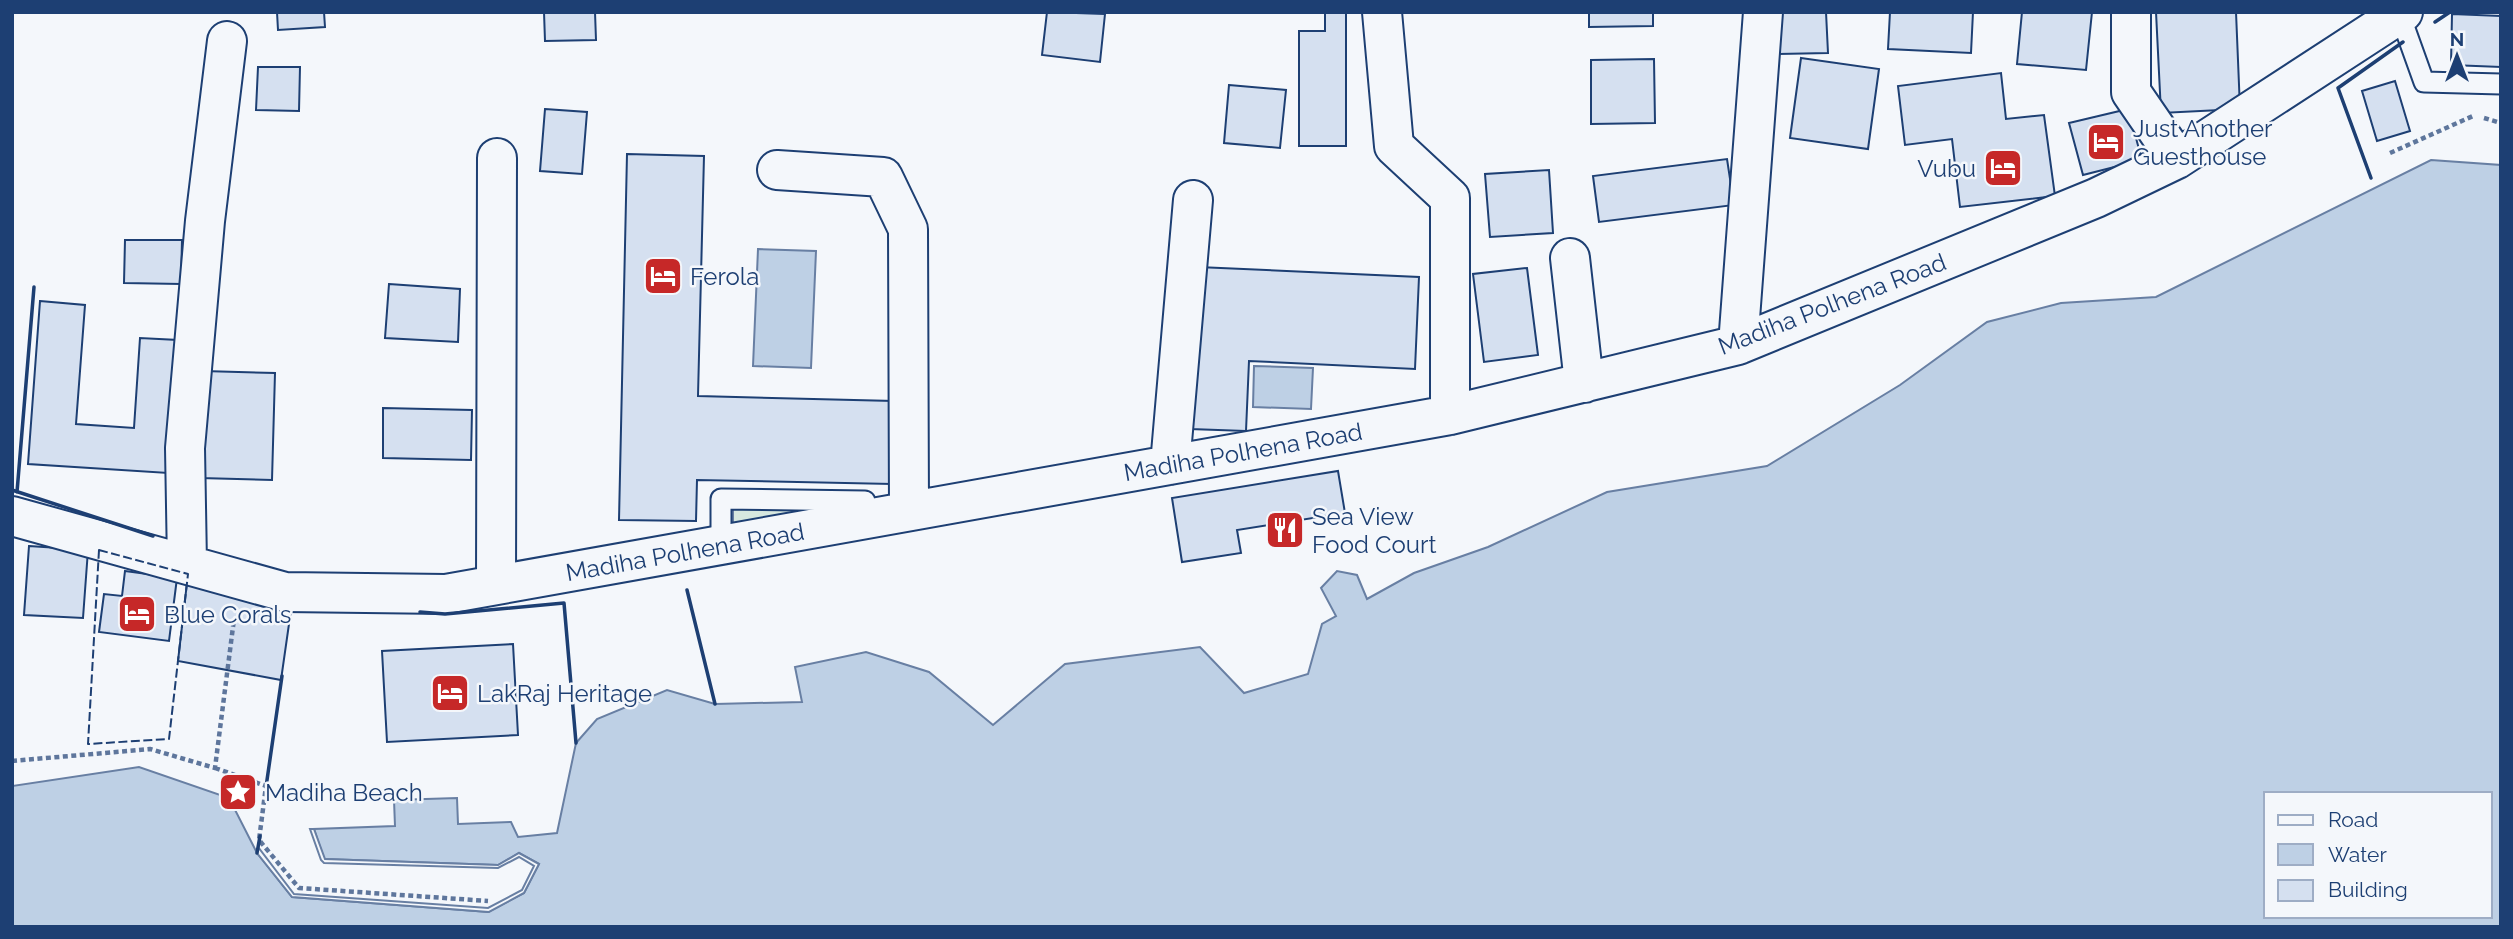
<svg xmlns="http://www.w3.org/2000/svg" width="2513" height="939" font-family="Raleway,sans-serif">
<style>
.green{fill:#d7e8df;stroke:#687fa3;stroke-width:2}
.water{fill:#bed0e5;stroke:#687fa3;stroke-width:2;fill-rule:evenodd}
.pier{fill:#f4f7fb;stroke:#687fa3;stroke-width:2}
.building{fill:#d5e0f0;stroke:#1d3f73;stroke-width:2}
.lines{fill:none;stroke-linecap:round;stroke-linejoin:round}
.service-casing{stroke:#1d3f73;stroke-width:23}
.minor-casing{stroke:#1d3f73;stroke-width:42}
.path{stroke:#5e769c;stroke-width:4.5;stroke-dasharray:5 3.5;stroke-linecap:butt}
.service{stroke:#f4f7fb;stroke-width:19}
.minor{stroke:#f4f7fb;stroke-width:38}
.fence{stroke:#1d3f73;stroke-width:2;stroke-dasharray:9 3.5;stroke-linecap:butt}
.wall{stroke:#1d3f73;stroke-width:3.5}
.labels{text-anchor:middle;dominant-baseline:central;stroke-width:5;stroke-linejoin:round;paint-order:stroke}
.poi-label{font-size:24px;fill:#1d3f73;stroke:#f4f7fb;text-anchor:start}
.street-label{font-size:24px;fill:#1d3f73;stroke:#f4f7fb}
</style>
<rect width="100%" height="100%" fill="#f4f7fb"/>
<!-- green -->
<path class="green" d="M733 508H844L733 531Z"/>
<!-- water -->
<path class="water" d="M2431 160 2501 165V927H12V786L139 767 229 798 257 853 292 897 488 912 524 893 539 864 519 853 498 865 324 859 314 829 395 826 394 800 457 798 458 824 511 822 518 837 557 833 576 743 597 719 667 690 715 704 802 702 795 667 866 652 929 672 993 725 1065 664 1200 647 1244 693 1308 674 1322 624 1336 616 1321 588 1337 571 1357 575 1367 599 1414 573 1488 547 1607 492 1767 466 1900 385 1987 322 2061 303 2156 297ZM2266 794H2490V916H2266Z
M758 249 816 251 811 368 753 366Z
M1254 366 1313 368 1311 409 1253 407Z"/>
<!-- pier -->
<path class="pier" d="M310 829H314L325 859 498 865 519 853 539 864 524 893 489 912 292 897 257 853 258 847 294 894 488 908 522 890 534 866 519 857 498 868 324 863 321 860Z"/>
<!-- building -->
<path class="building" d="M277 12H324L325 27 278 30Z
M544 12H595L596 40 545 41Z
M1047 12 1105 14 1100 62 1042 55Z
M1325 12H1346V146H1299V31H1325Z
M1589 12H1653V26L1589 27Z
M1775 12H1826L1828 53 1776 54Z
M1890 12H1973L1971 53 1888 49Z
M2022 12H2092L2086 70 2017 64Z
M2156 12H2236L2240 109 2161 113Z
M2452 14 2501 16V67L2451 65Z
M1801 58 1879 69 1868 149 1790 138Z
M1654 59 1655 123 1591 124V60Z
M258 67H300L299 111 256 110Z
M2001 73 2006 119 2044 115 2055 196 1960 207 1952 139 1905 145 1898 86Z
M2395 81 2410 131 2377 141 2362 91Z
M1229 85 1286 90 1280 148 1224 143Z
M545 109 587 112 582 174 540 171Z
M2128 109 2142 160 2083 175 2069 123Z
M627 154 704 156 698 396 894 401 892 484 697 480 696 521 619 520Z
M1727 159 1734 205 1599 222 1593 176Z
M1549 170 1553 233 1490 237 1485 174Z
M125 240H182L181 284 124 283Z
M1198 267 1419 277 1415 369 1249 361 1246 431 1190 429Z
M1527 268 1538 355 1484 362 1473 274Z
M389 284 460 289 458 342 385 338Z
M40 301 85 305 76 424 134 428 140 338 178 340 168 473 28 464Z
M203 371 275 373 272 480 200 478Z
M383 408 472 410 471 460 383 458Z
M1338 471 1345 513 1237 530 1241 553 1182 562 1172 498Z
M29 546 88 550 83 618 24 615Z
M125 571 177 578 169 641 99 632 104 594 122 596Z
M188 574 292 603 281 680 178 661Z
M513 644 518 735 387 742 382 651Z"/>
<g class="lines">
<!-- service casing -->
<g class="service-casing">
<path id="service" d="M2400 15 2424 82 2501 84
M721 545V499L865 501V519"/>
</g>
<!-- minor casing -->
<g class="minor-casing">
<path id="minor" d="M1382 12 1394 146 1450 198V415
M2131 12V92L2177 159
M777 170 883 177 908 229 909 511
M1570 258 1584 383
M1738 345 1763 12
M1170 465 1193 200
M12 516 285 592 446 594 1450 415 1738 345 2096 198 2177 159 2403 12
M187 564 185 448 205 221 227 41
M496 585 497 158"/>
</g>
<!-- path -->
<path class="path" d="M2484 118 2501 123
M2390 153 2473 116
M12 761 150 749 215 768 234 619
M215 768 266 786 259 840 299 888 488 901"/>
<!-- service -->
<use href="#service" class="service"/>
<!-- minor -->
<use href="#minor" class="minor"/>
<!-- fence -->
<path class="fence" d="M99 550 188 574 169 739 88 744Z"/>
<!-- wall -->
<path class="wall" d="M2435 22 2450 12
M2371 178 2338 88 2403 42
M12 490 153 536
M17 492 34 287
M687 590 715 704
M420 612 445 614 564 603 576 743
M266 787 282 676
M257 853 260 836"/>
</g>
<!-- icons -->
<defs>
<g id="hotel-square" transform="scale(2.0125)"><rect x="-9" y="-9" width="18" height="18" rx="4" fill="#c62828" stroke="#f4f7fb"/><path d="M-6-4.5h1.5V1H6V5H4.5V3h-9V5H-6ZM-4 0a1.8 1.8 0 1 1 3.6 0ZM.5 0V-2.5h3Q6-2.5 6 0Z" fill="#fff"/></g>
<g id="restaurant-square" transform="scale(2.0125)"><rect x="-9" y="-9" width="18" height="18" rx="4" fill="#c62828" stroke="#f4f7fb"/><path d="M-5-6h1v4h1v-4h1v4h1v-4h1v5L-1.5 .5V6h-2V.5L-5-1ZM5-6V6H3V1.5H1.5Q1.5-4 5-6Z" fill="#fff"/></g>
<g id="sight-square" transform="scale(2.0125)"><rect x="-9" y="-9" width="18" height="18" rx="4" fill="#c62828" stroke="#f4f7fb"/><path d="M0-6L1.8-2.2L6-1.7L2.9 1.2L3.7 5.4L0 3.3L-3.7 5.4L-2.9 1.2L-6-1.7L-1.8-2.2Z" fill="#fff"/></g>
</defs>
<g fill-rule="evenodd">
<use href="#hotel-square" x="2106" y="142"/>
<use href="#hotel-square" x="2003" y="168"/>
<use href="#hotel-square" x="663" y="276"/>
<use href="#restaurant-square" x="1285" y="530"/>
<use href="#hotel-square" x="137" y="614"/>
<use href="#hotel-square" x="450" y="693"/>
<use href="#sight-square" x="238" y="792"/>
</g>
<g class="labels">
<!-- poi labels -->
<g class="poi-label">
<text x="2133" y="128">Just Another<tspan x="2133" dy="28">Guesthouse</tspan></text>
<text x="1976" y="168" text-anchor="end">Vubu</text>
<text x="690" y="276">Ferola</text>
<text x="1312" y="516">Sea View<tspan x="1312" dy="28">Food Court</tspan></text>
<text x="164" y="614">Blue Corals</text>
<text x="477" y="693">LakRaj Heritage</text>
<text x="265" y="792">Madiha Beach</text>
</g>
<!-- street labels -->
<g class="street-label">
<text transform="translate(1832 304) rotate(-21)">Madiha Polhena Road</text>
<text transform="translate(1243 452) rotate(-10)">Madiha Polhena Road</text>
<text transform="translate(685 552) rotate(-10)">Madiha Polhena Road</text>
</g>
</g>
<!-- border -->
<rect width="2513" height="939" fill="none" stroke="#1d3f73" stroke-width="28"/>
<!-- legend -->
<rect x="2264" y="792" width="228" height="126" fill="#f4f7fb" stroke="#9eadc5" stroke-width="2"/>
<rect x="2278" y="815" width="35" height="10" fill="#f4f7fb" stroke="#9eadc5" stroke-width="2"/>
<text x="2328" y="827" font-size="21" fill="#1d3f73">Road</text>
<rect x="2278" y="844" width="35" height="21" fill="#bed0e5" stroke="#9eadc5" stroke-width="2"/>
<text x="2328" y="862" font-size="21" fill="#1d3f73">Water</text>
<rect x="2278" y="880" width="35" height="21" fill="#d5e0f0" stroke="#9eadc5" stroke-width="2"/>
<text x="2328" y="897" font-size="21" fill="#1d3f73">Building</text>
<!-- north arrow -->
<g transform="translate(2457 56)" stroke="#f4f7fb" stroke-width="5" paint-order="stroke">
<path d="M0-5L12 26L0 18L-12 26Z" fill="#1d3f73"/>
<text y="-10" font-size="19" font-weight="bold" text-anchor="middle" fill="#1d3f73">N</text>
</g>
</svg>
